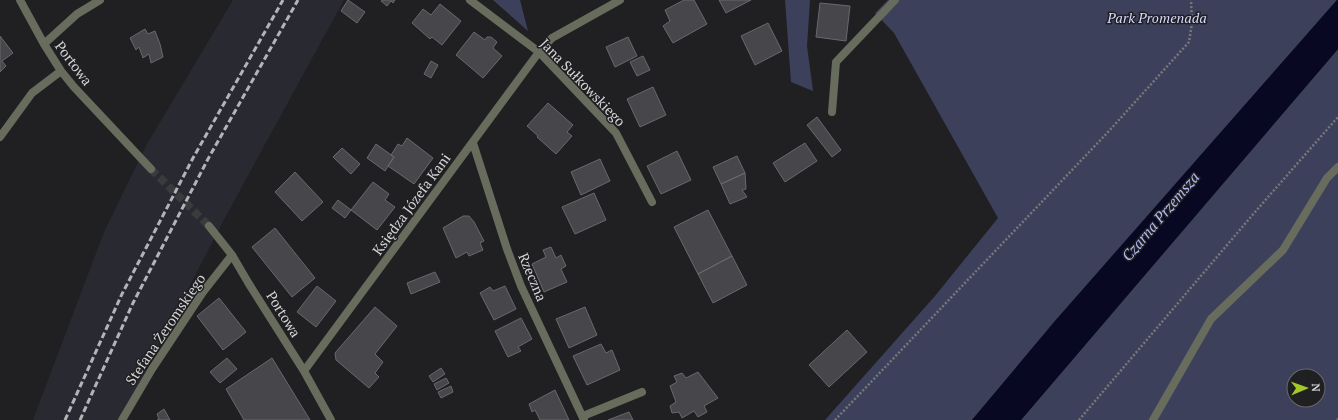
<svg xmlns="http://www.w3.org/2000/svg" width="1338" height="420" font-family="'PT Serif',serif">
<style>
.built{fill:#282931}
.green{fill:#3d405b;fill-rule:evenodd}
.water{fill:#090822}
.building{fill:#47474b;stroke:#68696d}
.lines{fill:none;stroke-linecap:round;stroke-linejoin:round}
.minor-tunnel{stroke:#3b3b3e;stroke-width:8;stroke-dasharray:8 4;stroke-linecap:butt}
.path{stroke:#78787b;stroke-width:2.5;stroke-dasharray:2 2;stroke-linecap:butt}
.service{stroke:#676c5d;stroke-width:8}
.minor{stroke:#676c5d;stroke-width:8}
.rail{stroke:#b4b4b6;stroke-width:3;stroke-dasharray:6 3;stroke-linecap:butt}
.labels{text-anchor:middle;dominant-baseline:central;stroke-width:3;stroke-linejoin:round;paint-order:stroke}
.park-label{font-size:14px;font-style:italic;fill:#d5dafe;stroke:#202023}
.street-label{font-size:14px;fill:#d5d5d7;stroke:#202023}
.water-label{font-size:15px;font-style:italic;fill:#b3b9f3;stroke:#202023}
</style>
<rect width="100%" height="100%" fill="#202023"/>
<!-- built -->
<path class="built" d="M233 0H344L227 214 120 420H33L104 232 147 144Z"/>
<!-- green -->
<path class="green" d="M493 0H520L528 31Z
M785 0H810L807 46 813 91 791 82Z
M888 0H1337L1055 321 972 420H825L935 296 998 218 894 33 875 13Z
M1338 49V420H1021ZM1294 376H1318V400H1294Z"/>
<!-- water -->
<path class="water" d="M1337 0H1338V49L1021 420H972L1055 321Z"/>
<!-- building -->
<path class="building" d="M348 0 365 12 357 23 341 11Z
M383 0H395L393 3 391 1 387 6 381 1Z
M684 0H694L707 24 673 43 663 26 670 21 665 10Z
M719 0H751L726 13Z
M820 3 850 6 846 41 816 37Z
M440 4 461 21 442 45 432 37 430 39 412 23 423 9 431 15Z
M768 23 782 51 755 65 741 36Z
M145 29 148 34 155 31 160 44 163 57 151 63 149 54 143 58 139 47 136 50 130 38Z
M474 32 485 40 487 37H491L497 42 493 48 502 56 483 78 456 55Z
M0 36 13 53 2 61 6 66 0 72Z
M628 37 637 56 615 67 606 47Z
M643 56 650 70 637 76 630 62Z
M431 61 438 65 431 78 424 74Z
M653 87 666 115 640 127 627 99Z
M548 103 573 125 567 132 572 136 556 154 537 137 538 136 527 126Z
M817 117 841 150 832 157 807 125Z
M407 138 433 158 414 184 388 166 394 157 391 155 398 144 402 146Z
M805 143 817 161 785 182 773 163Z
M376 144 394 157 385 171 367 158Z
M342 148 360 164 351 174 333 157Z
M677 151 691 180 661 194 647 166Z
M737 156 745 173 721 184 713 167Z
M600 159 610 181 581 195 571 172Z
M295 172 323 202 302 221 275 192Z
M745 173 746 189 742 190 747 197 730 204 721 184Z
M373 182 389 194 385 200 395 207 377 230 351 210Z
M594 193 606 220 575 234 562 207Z
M338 200 351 210 345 218 332 208Z
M708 210 732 256 698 274 674 227Z
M463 216H469L474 222 484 241 480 243 483 250 469 256 467 252 456 258 443 228Z
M275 228 315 278 292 297 252 247Z
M551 247 556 258 561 255 566 266 561 269 567 282 544 292 532 264 546 257 543 250Z
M732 256 747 285 713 303 698 274Z
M435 272 440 282 411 294 407 283Z
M317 286 336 301 316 327 297 312Z
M505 286 516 309 494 320 480 293 490 287 493 291Z
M219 298 246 332 223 350 197 316Z
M375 307 397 326 375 354 383 362 375 373 379 377 369 388 336 360 335 353Z
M585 307 597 335 569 348 556 319Z
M521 318 532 339 518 347 521 351 508 357 495 331Z
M847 330 867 352 829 387 809 365Z
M601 344 606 353 612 350 620 370 587 385 573 356Z
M227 358 237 369 220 383 210 372Z
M272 358 310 420H244L226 389Z
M441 368 445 374 433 382 429 376Z
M698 372 718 398 704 406 707 412 698 417 694 411 682 418 679 412 672 413 670 406 676 402 670 386 677 382 674 376 682 373 686 378Z
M446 378 449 383 437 390 434 384Z
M451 386 453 392 441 398 438 392Z
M555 390 569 420H540L535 410 532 412 529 404Z
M164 409 170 420H157L159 419 157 414Z
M629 412 633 420H608Z"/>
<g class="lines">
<!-- minor-tunnel -->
<path class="minor-tunnel" d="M151 169 209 226"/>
<!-- path -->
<path class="path" d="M835 420 1109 131 1189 42 1192 23 1191 0
M1079 420 1255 212 1338 117
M1337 420 1338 419"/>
<!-- service -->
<path class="service" d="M832 112 836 62 895 0
M1153 420 1211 319 1283 250 1327 178 1338 167"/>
<!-- minor -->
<path class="minor" d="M20 0 44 44 61 71 74 87 151 169
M470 0 539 52 616 133 652 202
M44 44 77 14 100 0
M0 137 32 93 61 71
M473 143 507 249 521 286 584 420
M209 226 232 255 249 284 304 371 331 420
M304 371 539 52 552 38 620 0
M583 416 642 392
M122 420 152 369 203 292 232 255"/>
<!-- rail -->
<path class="rail" d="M65 420 122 294 193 158 283 0
M80 420 133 303 208 159 298 0"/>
</g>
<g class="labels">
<!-- park labels -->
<g class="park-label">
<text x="1157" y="17">Park Promenada</text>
</g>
<!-- street labels -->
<g class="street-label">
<text transform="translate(74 63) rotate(53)">Portowa</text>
<text transform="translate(583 82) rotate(46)">Jana Sułkowskiego</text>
<text transform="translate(411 204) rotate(-54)">Księdza Józefa Kani</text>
<text transform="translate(533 277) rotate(67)">Rzeczna</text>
<text transform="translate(284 314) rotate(58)">Portowa</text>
<text transform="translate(165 329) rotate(-56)">Stefana Żeromskiego</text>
</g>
<!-- water labels -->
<g class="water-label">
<text transform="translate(1160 216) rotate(-50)">Czarna Przemsza</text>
</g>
</g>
<!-- north arrow -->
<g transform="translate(1306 388) rotate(88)"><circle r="19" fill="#202023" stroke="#68686b"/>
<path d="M0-3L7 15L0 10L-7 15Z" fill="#a3c926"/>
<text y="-6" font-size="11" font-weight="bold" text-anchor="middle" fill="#d5d5d7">N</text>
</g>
</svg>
